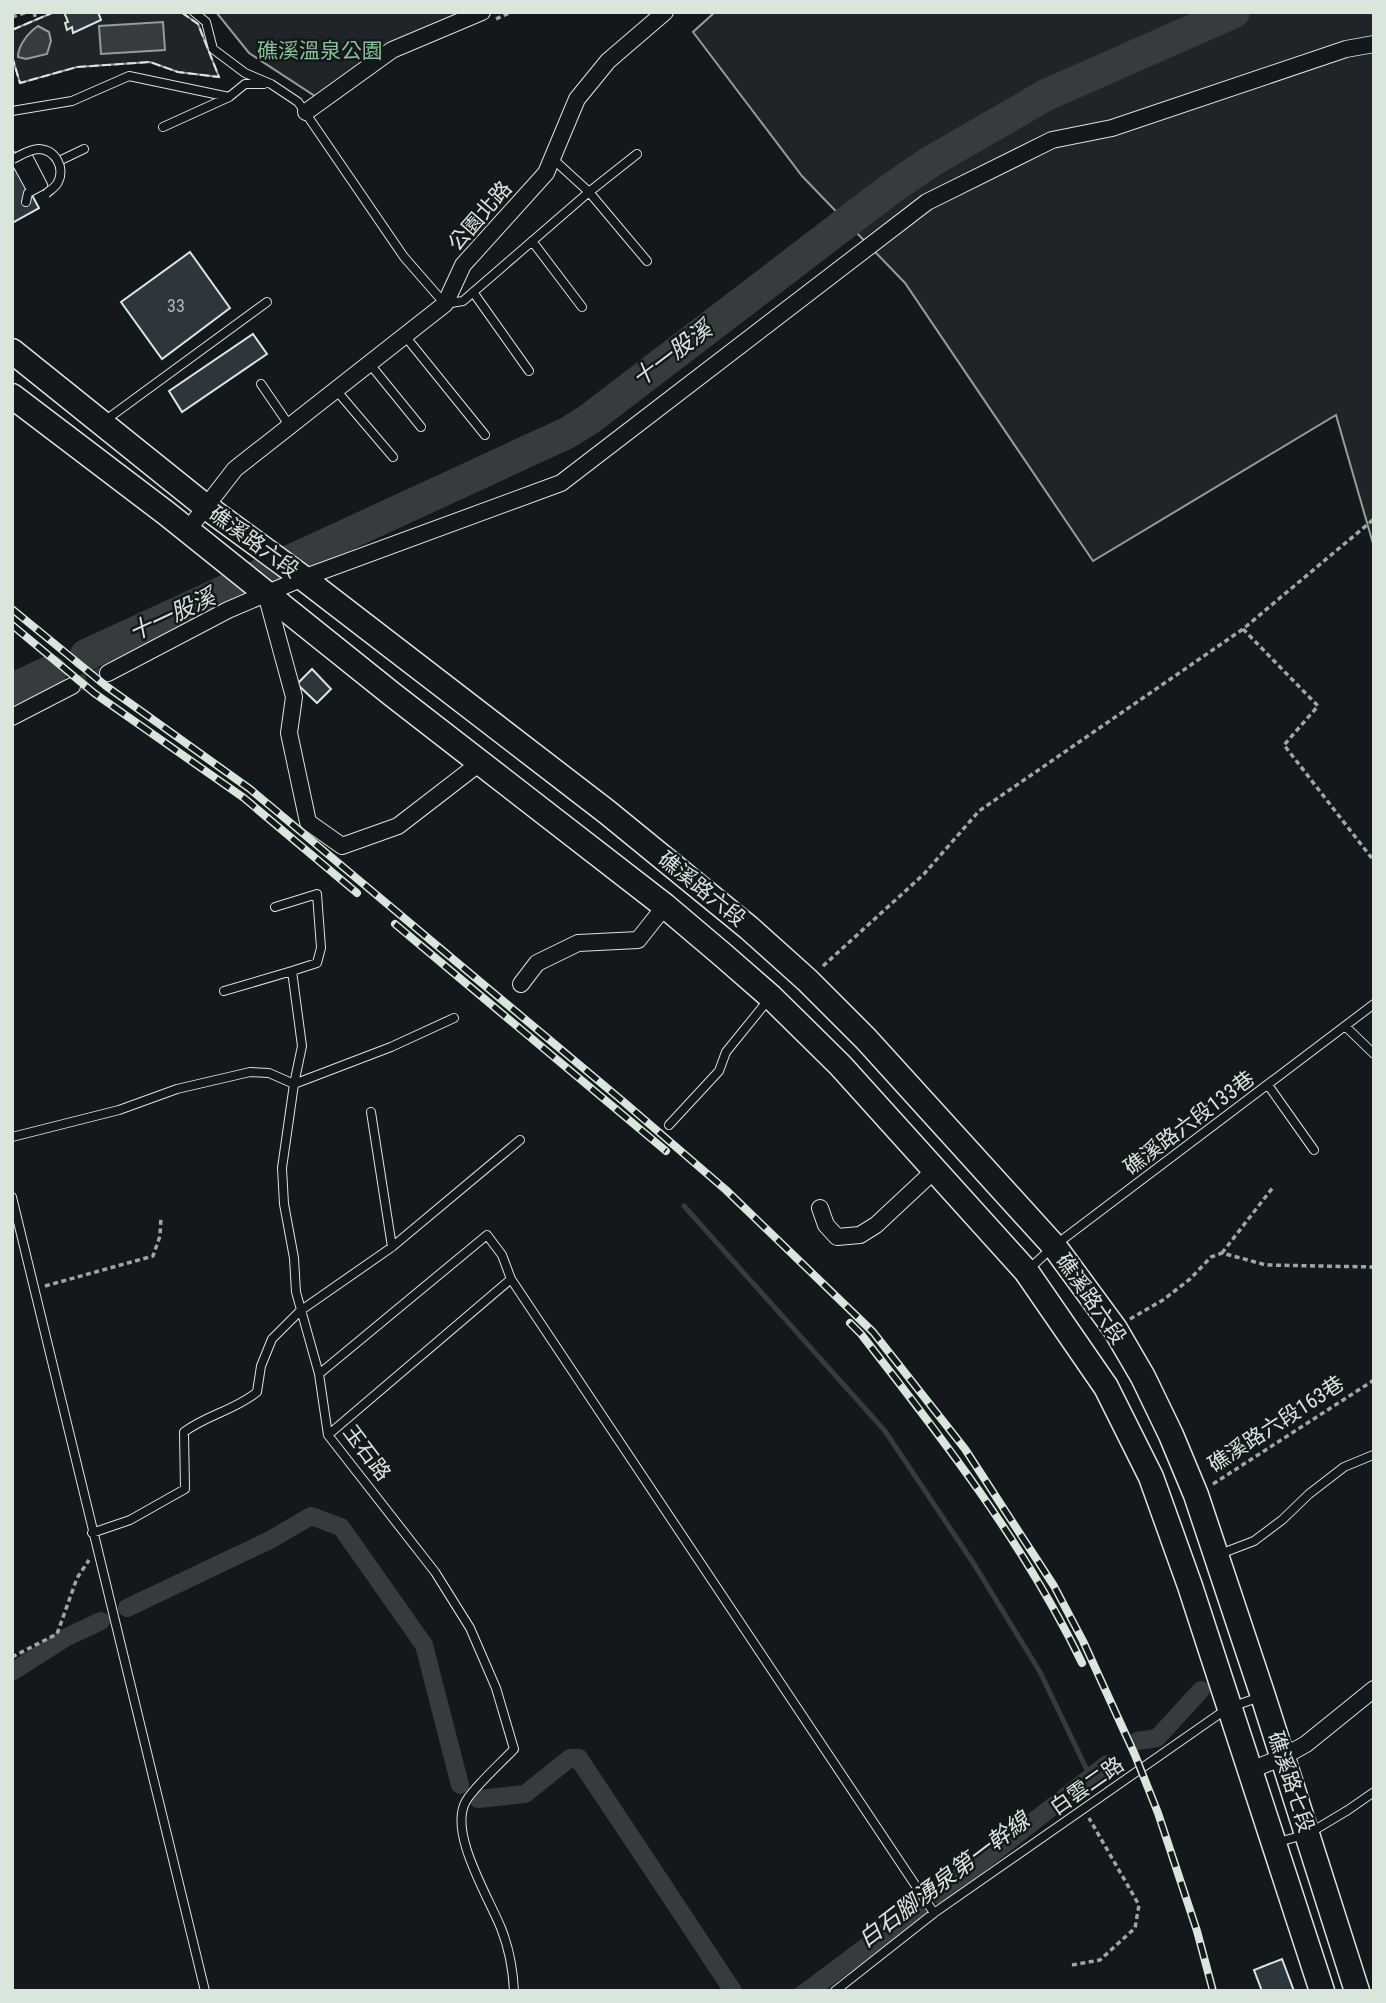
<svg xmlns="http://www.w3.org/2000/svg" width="1386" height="2003" font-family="'Roboto Condensed','Noto Sans TC',sans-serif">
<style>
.green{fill:#202428;stroke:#939e99;stroke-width:2}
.water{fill:#363b3e;stroke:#939e99;stroke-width:2}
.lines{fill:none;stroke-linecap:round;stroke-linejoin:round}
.stream{stroke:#363b3e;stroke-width:5}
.canal{stroke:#363b3e;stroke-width:18}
.river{stroke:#363b3e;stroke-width:32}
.building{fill:#2c363c;stroke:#d8e6dc;stroke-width:2}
.minor-tunnel{stroke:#313739;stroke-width:16;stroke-dasharray:16 8;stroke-linecap:butt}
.service-casing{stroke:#d8e6dc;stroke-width:10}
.minor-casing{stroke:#d8e6dc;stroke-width:18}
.primary-casing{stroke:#d8e6dc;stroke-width:27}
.path{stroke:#9da8a2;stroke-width:3.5;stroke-dasharray:5 3.5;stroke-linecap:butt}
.service{stroke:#14181c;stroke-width:8}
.minor{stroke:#14181c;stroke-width:16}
.primary{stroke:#14181c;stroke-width:24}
.rail-casing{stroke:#d8e6dc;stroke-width:8}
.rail{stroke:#14181c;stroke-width:5;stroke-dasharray:16;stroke-linecap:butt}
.service-bridge-casing{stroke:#d8e6dc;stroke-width:10;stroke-linecap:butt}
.service-bridge{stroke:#14181c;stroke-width:8}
.fence{stroke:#d8e6dc;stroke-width:2;stroke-dasharray:9 3.5;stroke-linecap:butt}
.labels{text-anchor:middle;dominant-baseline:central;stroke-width:5;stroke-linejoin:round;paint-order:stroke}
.number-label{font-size:18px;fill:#adbab4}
.park-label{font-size:21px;fill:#8ac095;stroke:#14181c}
.street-label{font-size:21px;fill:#d8e6dc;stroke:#14181c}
.water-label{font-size:23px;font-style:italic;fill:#d8e6dc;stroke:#14181c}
</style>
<rect width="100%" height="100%" fill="#14181c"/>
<!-- green -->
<path class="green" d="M54 12H181L198 24 219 77 178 72 150 62 77 67 20 83 12 56V30Z
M216 12H463L318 98 249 53Z
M715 12H1374V547L1336 415 1093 561 905 283 802 176 693 32Z"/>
<!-- water -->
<path class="water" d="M163 22 165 50 101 54 99 26Z
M38 26 49 32 51 41 47 54 26 59 18 57C18 45 29 32 38 26Z"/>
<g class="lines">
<!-- stream -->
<path class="stream" d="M684 1206 885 1431 974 1564 1040 1672 1088 1772
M570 1758 726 1991
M796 1991 1088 1772 1093 1775"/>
<!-- canal -->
<path class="canal" d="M127 1608 270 1540 311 1516 341 1527 424 1645 460 1785
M12 1672 67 1637 101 1621
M1137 1741 1157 1738 1201 1690
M478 1799 525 1794 570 1758H579L733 1991
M940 1895 1107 1764
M809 1991 917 1912"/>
<!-- river -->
<path class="river" d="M86 655 567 433 588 420 889 190 930 162 1046 95 1234 12
M12 689 51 671"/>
</g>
<!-- building -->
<path class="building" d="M64 12H98L101 20 73 33 72 27 67 30 65 23 68 22Z
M12 158 39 208 12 223Z
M190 252 230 308 162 359 121 302Z
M253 334 267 354 182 412 169 391Z
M312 669 331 689 317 703 297 684Z
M1282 1959 1294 1991H1262L1254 1970Z"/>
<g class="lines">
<!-- minor-tunnel -->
<path class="minor-tunnel" d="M72 686 108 673"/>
<!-- service casing -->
<g class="service-casing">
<path id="service" d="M194 12 206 22 213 49 245 73 271 84 298 102 404 257 445 304 463 301 589 192 637 154
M12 111 72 101 129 76 229 97
M163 127 229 97 245 84H264
M12 155 29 186
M553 159 589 192 647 261
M59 161 84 149
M26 202 28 193 43 185 27 154 20 158 34 183
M532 241 582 307
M473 292 529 371
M405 336 485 435
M369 363 421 427
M261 384 289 425
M336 390 393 457
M103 422 267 302
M275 907 317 894 321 948 317 963 292 971 302 1046 294 1084
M224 991 292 971
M1345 1026 1374 1054
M294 1084 391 1047 454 1018
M1268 1085 1314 1150
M371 1112 392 1247
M669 1125 719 1071 726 1052 769 999
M12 1137 119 1110 177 1089 250 1072 269 1073 294 1084 282 1168 284 1204 294 1258 296 1292 319 1374 328 1435 435 1572 470 1628 496 1688 514 1749C502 1762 474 1787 466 1801 448 1832 488 1896 501 1928 509 1948 513 1969 514 1991
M12 1197 205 1991
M1029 1269 1054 1246 1374 1004
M319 1374 487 1235 502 1255 511 1279
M328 1435 511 1279 934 1913
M92 1533 130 1520 185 1489 184 1432C207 1415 235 1410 257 1392L261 1366 272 1339 300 1311 392 1247 520 1140
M1220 1554 1254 1541 1282 1520 1309 1494 1344 1467 1373 1455
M1278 1842 1308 1834 1348 1810 1374 1792
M835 1991 934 1913 1228 1708 1260 1697"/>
</g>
<!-- minor casing -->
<g class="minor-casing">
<path id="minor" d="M306 112 392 50 482 12
M187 531 235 469 445 304 463 265 546 173 577 99 608 61 665 12
M266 594 294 697 289 733 308 822 342 846 398 826 481 762
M108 673 228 610 303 578 561 483 927 202 1052 140 1112 128 1346 49 1374 44
M12 717 72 686
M521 984 537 963 578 943 638 940 665 906
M820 1208 826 1225 837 1237 860 1235 876 1225 936 1169
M1251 1770 1283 1757 1306 1744 1374 1689"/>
</g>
<!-- primary casing -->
<g class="primary-casing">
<path id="primary" d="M12 351 205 506 303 578 607 812 749 928 807 980 866 1039 1054 1246 1115 1329 1143 1377 1171 1435 1196 1495 1263 1696 1357 1991
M12 396 166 513 393 695 665 906 724 956 771 997 840 1065 1026 1271 1106 1387 1151 1477 1190 1586 1322 1991"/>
</g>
<!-- path -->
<path class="path" d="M34 12 36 20
M12 17 27 12
M496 19 511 12
M1243 629 1318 706 1284 745 1374 861
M823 966 924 874 979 811 1243 629 1374 519
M1222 1253 1274 1186
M45 1286 153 1256 160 1236 161 1217
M1130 1319 1163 1300 1190 1279 1211 1257 1222 1253 1266 1265 1374 1267
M1213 1484 1374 1380
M12 1657 57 1634 77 1578 89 1560
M1072 1965 1100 1960 1135 1928 1139 1905 1089 1818"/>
<!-- service -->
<use href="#service" class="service"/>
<!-- minor -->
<use href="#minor" class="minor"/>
<!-- primary -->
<use href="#primary" class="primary"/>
<!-- rail casing -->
<g class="rail-casing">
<path id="rail" d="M12 609 106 686 250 789 625 1103 726 1190 873 1332 965 1449 1054 1586 1083 1641 1135 1755 1158 1813 1197 1931 1213 1991
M12 625 94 693 244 798 357 893
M395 924 666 1151
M850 1323 861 1334C942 1438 1024 1543 1082 1663"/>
</g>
<!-- rail -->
<use href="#rail" class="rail"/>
<!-- service-bridge casing -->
<g class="service-bridge-casing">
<path id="service-bridge" d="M13 159C21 155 30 149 39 149 56 150 65 168 58 182 56 187 50 190 46 194"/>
</g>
<!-- service-bridge -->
<use href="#service-bridge" class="service-bridge"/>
<!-- fence -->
<path class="fence" d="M12 30 54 12
M12 56 20 83 77 67 150 62 178 72 219 77 198 24 181 12"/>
</g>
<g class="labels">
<!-- number labels -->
<g class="number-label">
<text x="176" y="305">33</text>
</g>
<!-- park labels -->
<g class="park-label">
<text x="320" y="51">礁溪溫泉公園</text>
</g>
<!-- street labels -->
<g class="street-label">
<text transform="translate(480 216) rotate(-49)">公園北路</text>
<text transform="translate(254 542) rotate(36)">礁溪路六段</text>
<text transform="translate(702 889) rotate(39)">礁溪路六段</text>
<text transform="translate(1189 1123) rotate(-37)">礁溪路六段133巷</text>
<text transform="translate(1091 1299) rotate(55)">礁溪路六段</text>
<text transform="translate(1276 1424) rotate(-33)">礁溪路六段163巷</text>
<text transform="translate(367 1453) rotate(53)">玉石路</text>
<text transform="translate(1291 1782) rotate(72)">礁溪路七段</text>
<text transform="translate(1087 1786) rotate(-35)">白雲二路</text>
</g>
<!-- water labels -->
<g class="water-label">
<text transform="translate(672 354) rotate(-37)">十一股溪</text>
<text transform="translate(172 615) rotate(-25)">十一股溪</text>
<text transform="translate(944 1880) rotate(-37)">白石腳湧泉第一幹線</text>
</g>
</g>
<!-- border -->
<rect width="1386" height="2003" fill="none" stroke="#d8e6dc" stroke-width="28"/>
</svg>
